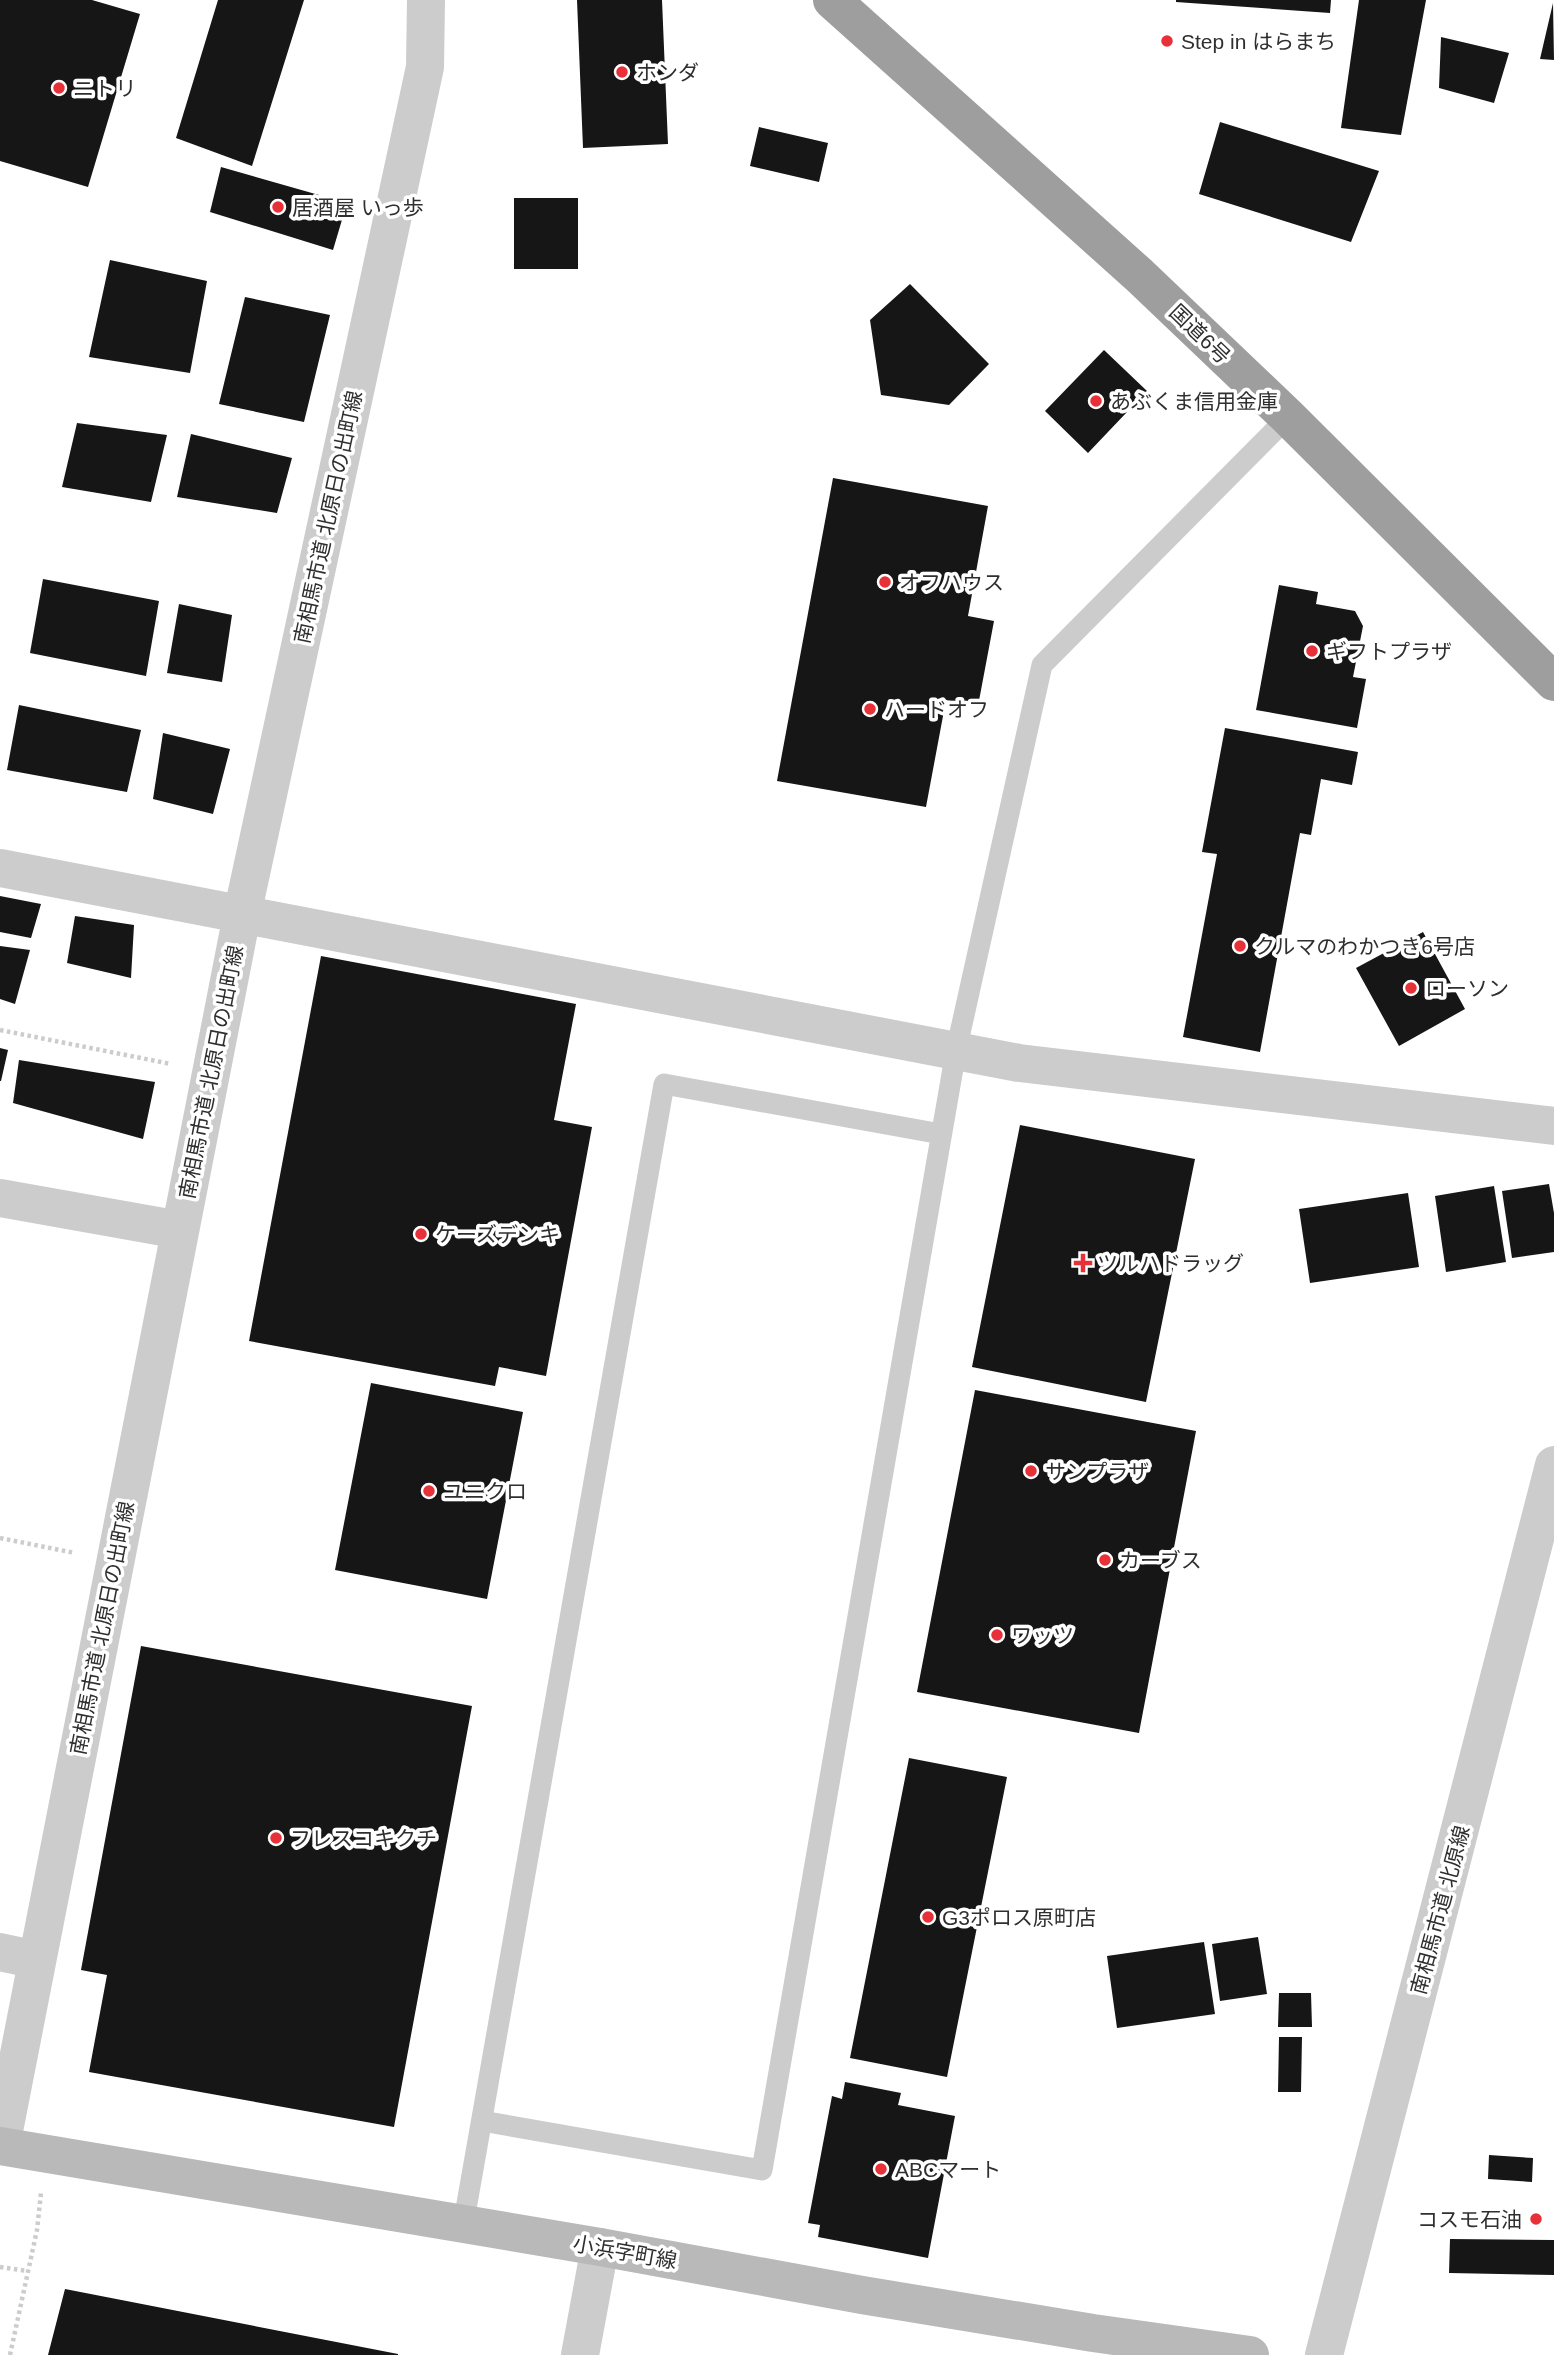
<svg xmlns="http://www.w3.org/2000/svg" width="1554" height="2355" font-family="Helvetica,'Noto Sans JP',sans-serif">
<style>
.building{fill:#161616}
.lines{fill:none;stroke-linecap:round;stroke-linejoin:round}
.path{stroke:#ccc;stroke-width:4.5;stroke-dasharray:3.5 3.5;stroke-linecap:butt}
.service{stroke:#ccc;stroke-width:21}
.minor{stroke:#ccc;stroke-width:38}
.tertiary{stroke:#ccc;stroke-width:38}
.secondary{stroke:#b9b9b9;stroke-width:38}
.trunk{stroke:#9e9e9e;stroke-width:38}
.poi-dot{fill:#e73139;stroke:#fff;stroke-width:2.5}
.labels{text-anchor:middle;dominant-baseline:central;stroke-width:7;stroke-linejoin:round;paint-order:stroke}
.poi-label{font-size:21px;fill:#2f2f2f;stroke:#fff;text-anchor:start}
.street-label{font-size:21px;fill:#2f2f2f;stroke:#fff}
</style>
<rect width="100%" height="100%" fill="#fff"/>
<!-- building -->
<path class="building" d="M0 0H92L140 14 88 187 0 161Z
M218 0H304L252 166 176 138Z
M577 0H662L668 144 583 148Z
M1176 0H1331L1330 13 1176 2Z
M1359 0H1426L1401 135 1341 128Z
M1553 3 1554 60 1540 59Z
M1441 37 1509 53 1494 103 1439 88Z
M1220 122 1379 171 1351 242 1199 194Z
M759 127 828 143 819 182 750 166Z
M221 167 347 203 333 250 210 212Z
M514 198H578V269H514Z
M110 260 207 281 190 373 89 357Z
M910 284 989 364 949 405 881 395 870 320Z
M245 297 330 315 304 422 219 404Z
M1104 350 1147 391 1088 453 1045 411Z
M77 423 167 435 151 502 62 487Z
M191 434 292 458 277 513 177 497Z
M833 478 988 506 968 616 994 621 978 706 946 700 926 807 777 781Z
M43 579 159 601 146 676 30 653Z
M1279 585 1318 592 1316 604 1355 611 1363 626 1353 677 1366 679 1357 728 1256 710Z
M179 604 232 615 222 682 167 673Z
M19 705 141 730 127 792 7 770Z
M1225 728 1358 752 1352 785 1321 779 1311 835 1300 833 1260 1052 1183 1037 1217 854 1202 852Z
M163 733 230 749 213 814 153 799Z
M0 896 41 904 31 938 0 932Z
M75 916 134 925 131 978 67 963Z
M1423 932 1465 1009 1399 1046 1356 968Z
M0 946 30 950 15 1004 0 999Z
M321 956 576 1004 554 1120 592 1127 546 1376 499 1367 495 1386 249 1341Z
M0 1048 8 1050 1 1081H0Z
M19 1060 155 1082 143 1139 13 1103Z
M1020 1125 1195 1159 1146 1402 972 1367Z
M1549 1184 1554 1213V1252L1512 1258 1502 1191Z
M1494 1186 1506 1262 1446 1272 1435 1196Z
M1408 1193 1419 1267 1310 1283 1299 1209Z
M371 1383 523 1412 487 1599 335 1570Z
M975 1390 1196 1431 1139 1733 917 1692Z
M141 1646 472 1706 394 2127 89 2072 107 1975 81 1970Z
M909 1758 1007 1777 947 2077 850 2058Z
M1258 1937 1267 1994 1220 2001 1212 1944Z
M1204 1942 1215 2014 1117 2028 1107 1956Z
M1279 1993H1311L1312 2027H1278Z
M1279 2037H1302L1301 2092H1278Z
M845 2082 901 2093 898 2105 955 2116 928 2258 818 2237 820 2225 808 2223 832 2096 842 2099Z
M1489 2155 1533 2158 1532 2182 1488 2179Z
M1450 2239 1554 2240V2275L1449 2273Z
M65 2289 398 2354V2355H48Z"/>
<g class="lines">
<!-- path -->
<path class="path" d="M0 1030 171 1064
M0 1538 75 1553
M0 2267 28 2271
M10 2355 37 2230 41 2193"/>
<!-- service -->
<path class="service" d="M482 2121 762 2170 956 1051 1042 665 1288 417
M463 2226 664 1084 941 1134"/>
<!-- minor -->
<path class="minor" d="M0 868 1019 1063 1554 1126
M0 1198 180 1230
M0 1952 37 1960
M1 2146 242 915 425 67 426 0
M1324 2355 1554 1465"/>
<!-- tertiary -->
<path class="tertiary" d="M580 2355 600 2247"/>
<!-- secondary -->
<path class="secondary" d="M0 2146 600 2247 862 2295 1093 2333 1250 2355"/>
<!-- trunk -->
<path class="trunk" d="M832 0 1139 275 1288 417 1554 682"/>
</g>
<!-- markers -->
<g class="poi-dot">
<circle cx="1167" cy="41" r="7"/>
<circle cx="622" cy="72" r="7"/>
<circle cx="59" cy="88" r="7"/>
<circle cx="278" cy="207" r="7"/>
<circle cx="1096" cy="401" r="7"/>
<circle cx="885" cy="582" r="7"/>
<circle cx="1312" cy="651" r="7"/>
<circle cx="870" cy="709" r="7"/>
<circle cx="1240" cy="946" r="7"/>
<circle cx="1411" cy="988" r="7"/>
<circle cx="421" cy="1234" r="7"/>
<path d="M1079.5 1252.5h7v7h7v7h-7v7h-7v-7h-7v-7h7z"/>
<circle cx="1031" cy="1471" r="7"/>
<circle cx="429" cy="1491" r="7"/>
<circle cx="1105" cy="1560" r="7"/>
<circle cx="997" cy="1635" r="7"/>
<circle cx="276" cy="1838" r="7"/>
<circle cx="928" cy="1917" r="7"/>
<circle cx="881" cy="2169" r="7"/>
<circle cx="1536" cy="2219" r="7"/>
</g>
<g class="labels">
<!-- poi labels -->
<g class="poi-label">
<text x="1181" y="41">Step in はらまち</text>
<text x="636" y="72">ホンダ</text>
<text x="73" y="88">ニトリ</text>
<text x="292" y="207">居酒屋 いっ歩</text>
<text x="1110" y="401">あぶくま信用金庫</text>
<text x="899" y="582">オフハウス</text>
<text x="1326" y="651">ギフトプラザ</text>
<text x="884" y="709">ハードオフ</text>
<text x="1254" y="946">クルマのわかつき6号店</text>
<text x="1425" y="988">ローソン</text>
<text x="435" y="1234">ケーズデンキ</text>
<text x="1097" y="1263">ツルハドラッグ</text>
<text x="1045" y="1471">サンプラザ</text>
<text x="443" y="1491">ユニクロ</text>
<text x="1119" y="1560">カーブス</text>
<text x="1011" y="1635">ワッツ</text>
<text x="290" y="1838">フレスコキクチ</text>
<text x="942" y="1917">G3ポロス原町店</text>
<text x="895" y="2169">ABCマート</text>
<text x="1522" y="2219" text-anchor="end">コスモ石油</text>
</g>
<!-- street labels -->
<g class="street-label">
<text transform="translate(1200 334) rotate(44)">国道6号</text>
<text transform="translate(328 517) rotate(-78)">南相馬市道 北原日の出町線</text>
<text transform="translate(211 1072) rotate(-79)">南相馬市道 北原日の出町線</text>
<text transform="translate(102 1628) rotate(-79)">南相馬市道 北原日の出町線</text>
<text transform="translate(1440 1910) rotate(-75)">南相馬市道 北原線</text>
<text transform="translate(625 2252) rotate(10)">小浜字町線</text>
</g>
</g>
</svg>
